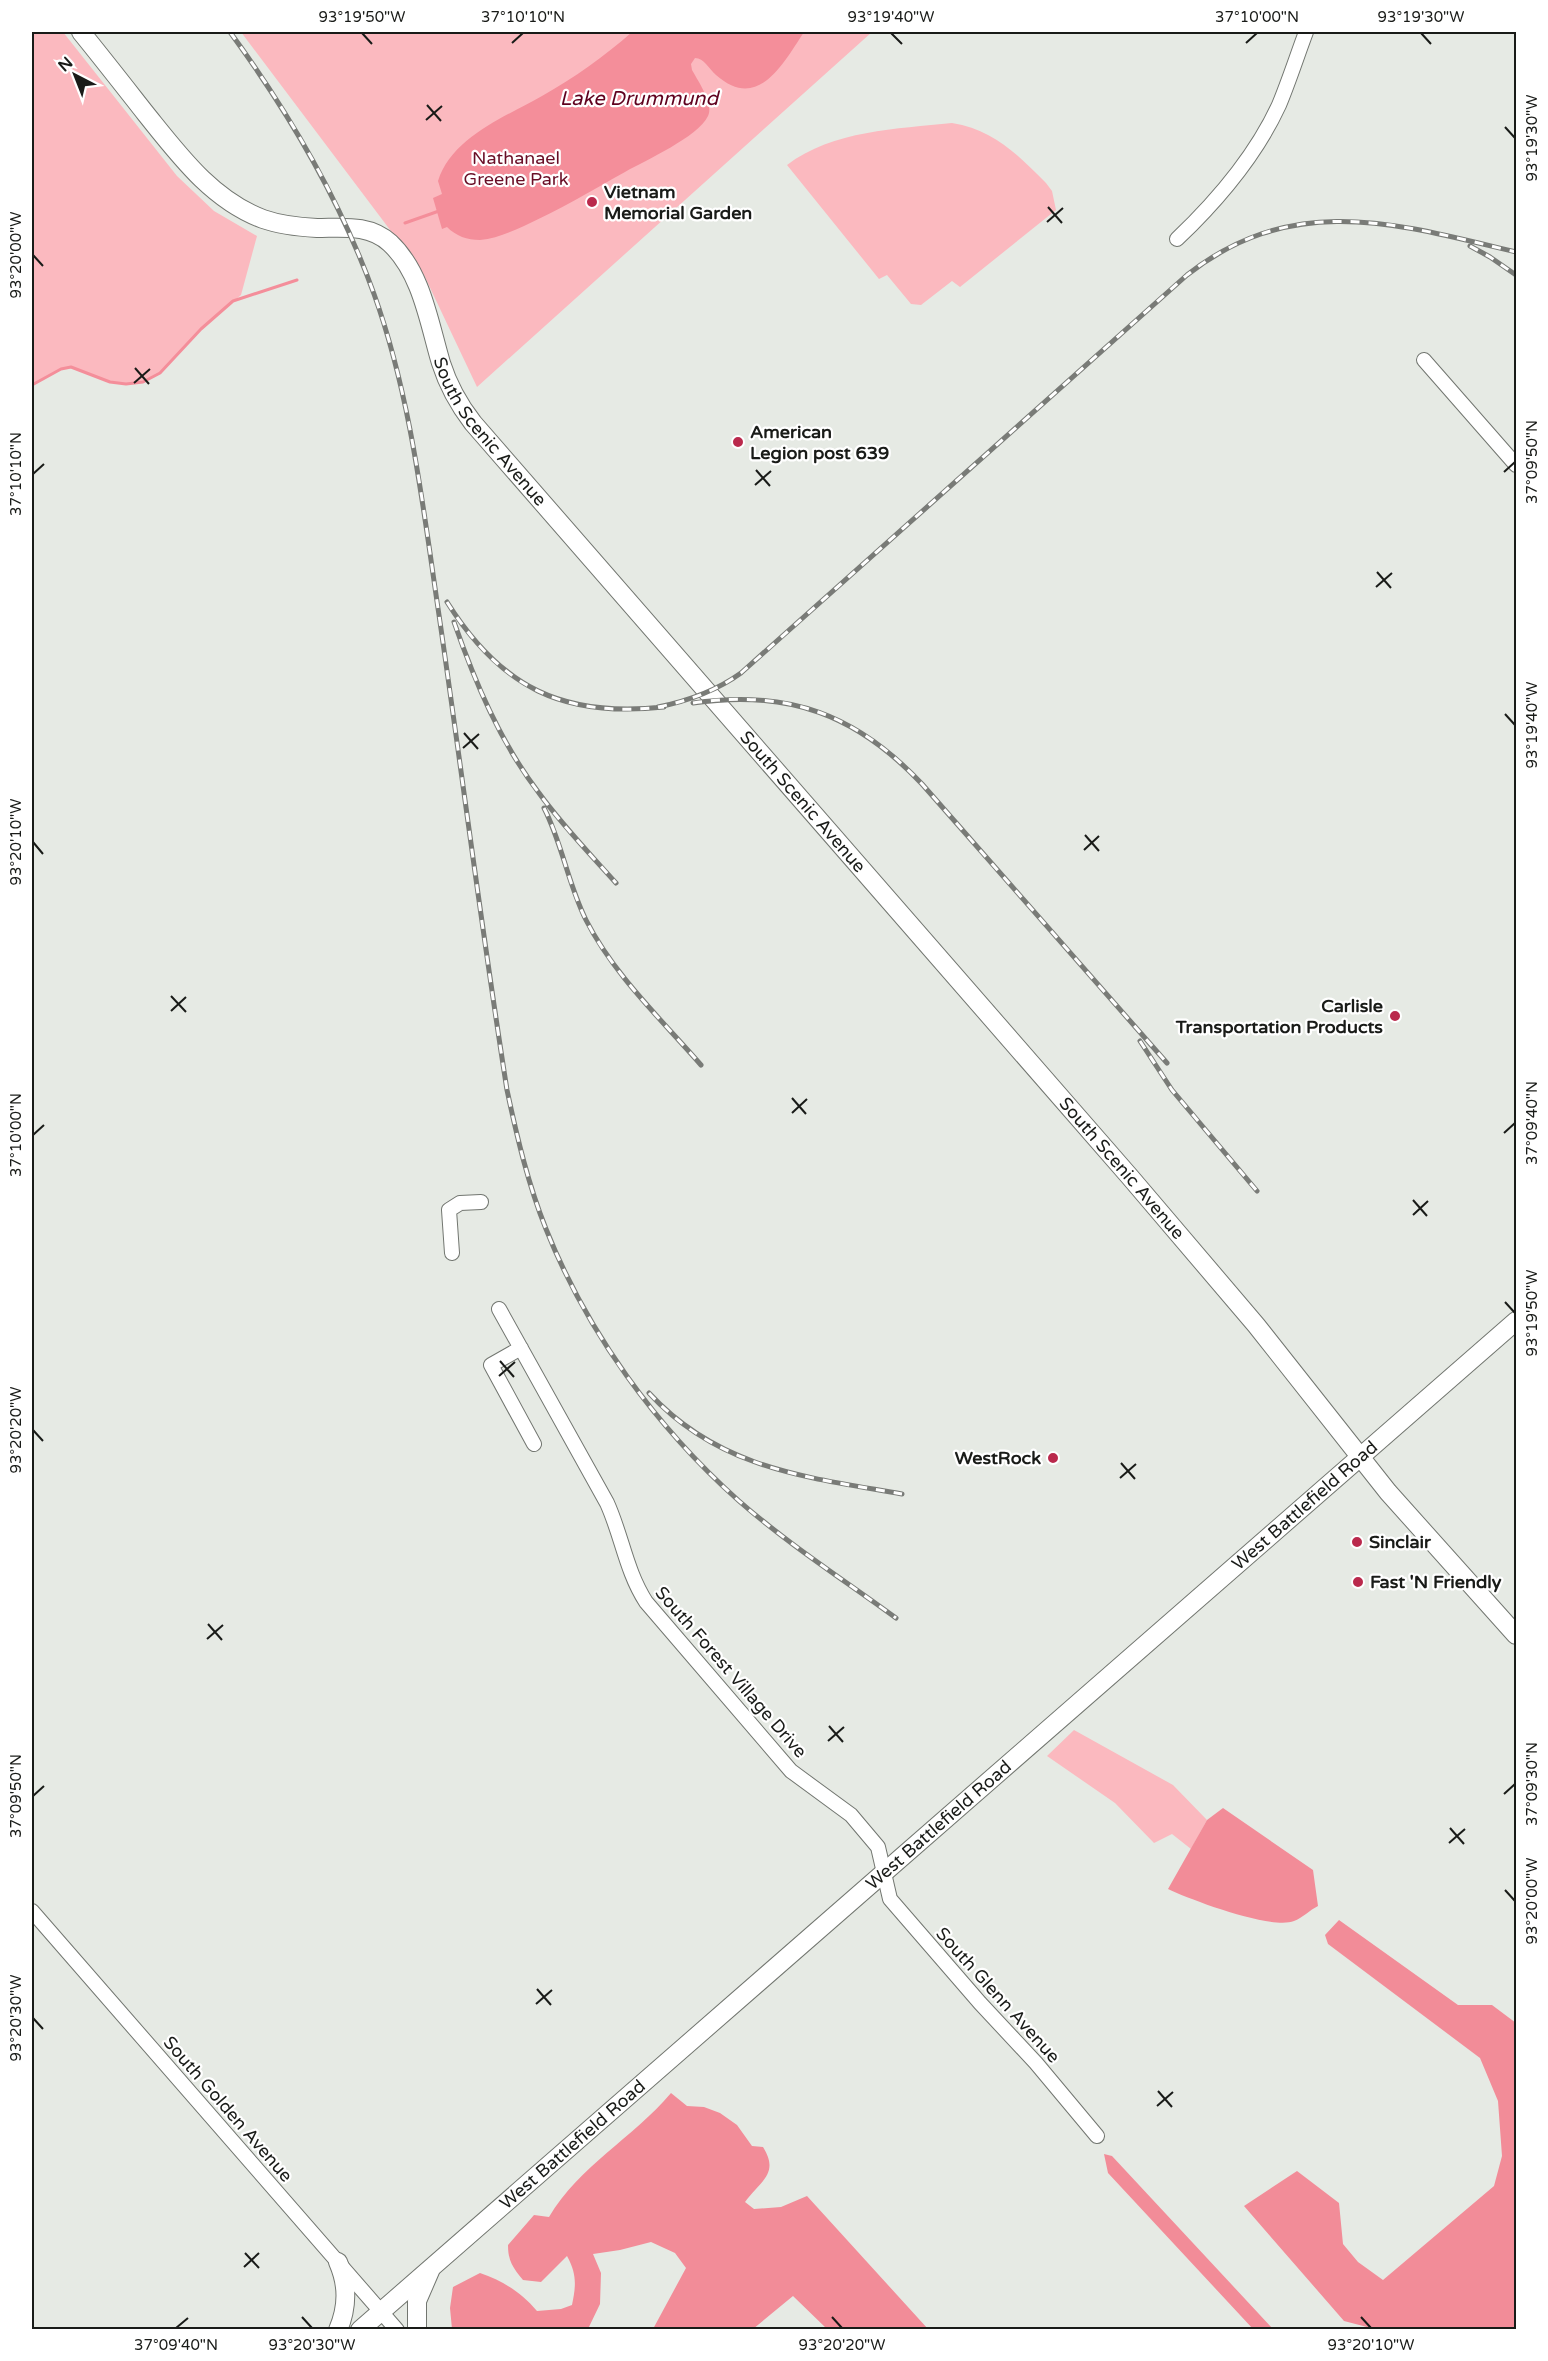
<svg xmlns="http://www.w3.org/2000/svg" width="1548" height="2361" font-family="'Varela Round',sans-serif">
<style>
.green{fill:#fbb9bf}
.forest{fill:#f28c98}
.water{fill:#f48e9a}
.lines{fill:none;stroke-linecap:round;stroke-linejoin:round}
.stream{stroke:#f48e9a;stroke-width:3}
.minor-casing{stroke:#727670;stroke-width:16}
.major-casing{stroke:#727670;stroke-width:20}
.minor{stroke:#fff;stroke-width:14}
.major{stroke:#fff;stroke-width:18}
.rail-casing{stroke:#797b77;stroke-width:5}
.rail{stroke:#fff;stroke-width:3;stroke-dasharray:9;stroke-linecap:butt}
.ticks{fill:none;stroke:#191b18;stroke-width:2}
.poi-dot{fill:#ba294c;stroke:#fff;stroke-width:2}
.labels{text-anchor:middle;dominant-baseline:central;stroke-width:4.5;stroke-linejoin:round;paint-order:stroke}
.park-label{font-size:18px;fill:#690e26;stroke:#fff}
.poi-label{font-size:18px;font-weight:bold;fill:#191b18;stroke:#fff;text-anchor:start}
.street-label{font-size:18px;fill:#191b18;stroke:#fff}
.water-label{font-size:20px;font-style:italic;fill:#5f011e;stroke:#fff}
.neatline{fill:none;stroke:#191b18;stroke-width:2}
.ticks-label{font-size:15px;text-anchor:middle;fill:#191b18}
</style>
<rect width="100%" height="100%" fill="#e6eae4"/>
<!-- green -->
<path class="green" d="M32 32H63L177 176 214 211 257 236 241 295 201 329 160 373 143 382 126 384 110 382 71 367 61 369 32 384Z
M241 32H872L477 387 424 275Z
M952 123C994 130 1017 154 1046 183L1052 191 1056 210 960 287 952 281 921 305 911 304 887 275 879 279 787 165C833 130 897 129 952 123Z
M1074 1730 1173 1785 1207 1820 1191 1849 1172 1834 1154 1843 1115 1803 1047 1756Z"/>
<!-- forest -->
<path class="forest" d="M1223 1808 1313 1870 1318 1906C1310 1910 1302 1918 1294 1921 1271 1930 1191 1900 1168 1889L1207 1820Z
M1339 1920 1458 2005H1492L1516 2023V2329L1369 2330 1367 2327 1344 2321 1244 2206 1297 2171 1339 2203 1343 2244 1358 2262 1383 2280 1494 2186 1502 2156 1498 2101 1480 2058 1328 1944 1325 1935Z
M671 2093 687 2106 704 2107 720 2113 737 2125 752 2146 763 2147C780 2174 760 2181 745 2202L754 2209 781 2207 807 2196 928 2329H827L793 2296 753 2329H653L686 2268 675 2253 651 2242 620 2250 593 2254 601 2273 600 2304 588 2329H452L450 2308 453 2287 480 2273C503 2281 521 2292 537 2311L561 2309 572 2305C576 2286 577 2274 567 2256L541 2282 523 2280C513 2268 508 2261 508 2245L534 2215 549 2217C579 2166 633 2138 671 2093Z
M1104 2154 1112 2156 1273 2329H1253L1108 2173Z"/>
<!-- water -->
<path class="water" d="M632 32H804C783 64 758 112 716 75 709 69 704 58 695 58L691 64 692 70C698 81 714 104 708 116 698 137 646 160 625 172 591 191 559 210 524 226 510 232 495 239 480 240 467 240 456 236 447 227L442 229 433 198 442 194 438 181C452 137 505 117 542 96 574 78 605 56 632 32Z"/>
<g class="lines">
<!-- stream -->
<path class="stream" d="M405 223 439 211
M32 385 61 369 71 367 110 382 126 384 143 382 160 373 201 329 233 301 297 280"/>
<!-- minor casing -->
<g class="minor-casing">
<path id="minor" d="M1177 239C1218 200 1255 157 1279 105 1289 81 1297 56 1306 32
M1424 360 1516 465
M452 1253 449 1210 460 1203 481 1202
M499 1309 607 1503C622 1536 626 1571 646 1602L791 1771 851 1815 878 1847 890 1899 980 2003 1036 2063 1097 2136
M521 1348 491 1365 534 1444
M32 1911 397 2330"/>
</g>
<!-- major casing -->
<g class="major-casing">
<g id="major">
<path id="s1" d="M81 32C103 59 124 86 146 114 179 155 212 200 263 219 280 225 298 227 317 228 343 228 369 224 390 243 422 273 429 323 441 363 448 385 459 405 473 423L1130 1177 1256 1325 1388 1492 1516 1635"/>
<path d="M338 2262C348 2285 348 2306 338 2330"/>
<path id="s2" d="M360 2330 1516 1321"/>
<path d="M417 2330V2301L430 2271"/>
</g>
</g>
<!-- minor -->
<use href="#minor" class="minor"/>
<!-- major -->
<use href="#major" class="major"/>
<!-- rail casing -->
<g class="rail-casing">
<path id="rail" d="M230 32C289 113 340 199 374 294 411 397 423 508 439 615 462 773 482 932 507 1090 517 1137 528 1184 546 1229 587 1332 656 1427 739 1501 788 1544 844 1580 896 1618
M1470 246 1490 257 1516 275
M447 602C501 688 563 718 664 707
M454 622C475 682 500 742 539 793 562 825 590 854 616 883
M693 703C789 689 857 715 922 784L1167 1063
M658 707C688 701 716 691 741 673L1187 275C1294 191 1398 224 1516 252
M544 808C562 843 568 884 586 920 614 975 661 1019 701 1065
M1140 1041 1172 1090 1257 1191
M649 1393C719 1469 806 1477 902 1494"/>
</g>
<!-- rail -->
<use href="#rail" class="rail"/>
</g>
<!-- ticks -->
<path class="ticks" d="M362 33 372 44M891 33 902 44M1421 33 1431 44M512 43 523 33M1246 43 1257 33M427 105 441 121M426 120 442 106M1505 127 1515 138M1048 207 1062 223M1047 222 1063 208M33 255 43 266M135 368 149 384M134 383 150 369M756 470 770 486M1504 472 1515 462M33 474 44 464M755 485 771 471M1377 572 1391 588M1376 587 1392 573M1505 714 1515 725M464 733 478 749M463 748 479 734M1085 835 1099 851M33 842 43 854M1084 850 1099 836M171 996 186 1012M171 1011 186 997M792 1098 806 1114M792 1113 807 1099M1504 1133 1515 1123M33 1135 44 1125M1413 1200 1427 1216M1413 1215 1428 1201M1505 1302 1515 1313M500 1361 514 1377M499 1376 515 1362M33 1430 43 1441M1121 1463 1135 1479M1120 1478 1136 1464M208 1624 222 1640M207 1639 223 1625M829 1726 843 1742M828 1741 844 1727M1504 1794 1515 1784M33 1796 44 1786M1450 1828 1464 1844M1449 1843 1465 1829M1505 1890 1515 1901M537 1989 551 2005M536 2004 552 1990M33 2018 43 2029M1158 2091 1172 2107M1157 2106 1173 2092M245 2253 259 2268M244 2267 259 2253M302 2317 312 2328M832 2317 842 2328M1361 2317 1371 2328M176 2328 188 2318"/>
<!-- markers -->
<g class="poi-dot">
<circle cx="592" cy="202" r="6"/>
<circle cx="738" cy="442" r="6"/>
<circle cx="1395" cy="1016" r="6"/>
<circle cx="1053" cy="1458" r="6"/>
<circle cx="1357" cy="1542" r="6"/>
<circle cx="1358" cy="1582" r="6"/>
</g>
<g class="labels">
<!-- park labels -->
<g class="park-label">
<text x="516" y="158">Nathanael<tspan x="516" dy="21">Greene Park</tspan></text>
</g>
<!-- poi labels -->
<g class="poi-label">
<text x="604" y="192">Vietnam<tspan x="604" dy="21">Memorial Garden</tspan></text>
<text x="750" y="432">American<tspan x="750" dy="21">Legion post 639</tspan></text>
<text x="1383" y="1006" text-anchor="end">Carlisle<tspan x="1383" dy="21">Transportation Products</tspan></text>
<text x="1041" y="1458" text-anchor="end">WestRock</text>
<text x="1369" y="1542">Sinclair</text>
<text x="1370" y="1582">Fast 'N Friendly</text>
</g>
<!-- street labels -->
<g class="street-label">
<text stroke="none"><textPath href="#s1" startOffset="612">South Scenic Avenue</textPath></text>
<text stroke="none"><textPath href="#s1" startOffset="1098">South Scenic Avenue</textPath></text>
<text stroke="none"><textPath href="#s1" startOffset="1584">South Scenic Avenue</textPath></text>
<text stroke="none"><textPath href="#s2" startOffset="1254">West Battlefield Road</textPath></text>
<text transform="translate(731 1672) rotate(49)">South Forest Village Drive</text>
<text stroke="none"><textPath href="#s2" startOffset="768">West Battlefield Road</textPath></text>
<text transform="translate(998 1995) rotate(48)">South Glenn Avenue</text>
<text transform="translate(228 2109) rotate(49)">South Golden Avenue</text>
<text stroke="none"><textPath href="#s2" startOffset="282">West Battlefield Road</textPath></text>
</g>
<!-- water labels -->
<g class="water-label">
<text x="639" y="99">Lake Drummund</text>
</g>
</g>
<!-- border -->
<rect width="1548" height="2361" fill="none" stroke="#ffffff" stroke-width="66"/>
<!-- north arrow -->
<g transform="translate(75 75) rotate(318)" stroke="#ffffff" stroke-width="4.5" paint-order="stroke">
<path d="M0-4.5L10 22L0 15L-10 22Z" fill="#191b18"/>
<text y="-9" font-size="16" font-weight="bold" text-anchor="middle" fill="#191b18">N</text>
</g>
<rect x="33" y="33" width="1482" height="2295" class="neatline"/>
<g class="ticks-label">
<text x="362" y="22">93°19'50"W</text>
<text x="523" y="22">37°10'10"N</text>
<text x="891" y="22">93°19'40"W</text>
<text x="1257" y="22">37°10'00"N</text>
<text x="1421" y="22">93°19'30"W</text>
<text transform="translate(1532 138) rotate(-90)" y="5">93°19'30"W</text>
<text transform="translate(16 255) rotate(-90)" y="5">93°20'00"W</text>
<text transform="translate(1532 462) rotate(-90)" y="5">37°09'50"N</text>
<text transform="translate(16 474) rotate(-90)" y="5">37°10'10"N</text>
<text transform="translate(1532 725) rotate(-90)" y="5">93°19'40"W</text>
<text transform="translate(16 842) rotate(-90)" y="5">93°20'10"W</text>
<text transform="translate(1532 1123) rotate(-90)" y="5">37°09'40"N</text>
<text transform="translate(16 1135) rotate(-90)" y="5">37°10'00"N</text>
<text transform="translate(1532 1313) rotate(-90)" y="5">93°19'50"W</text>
<text transform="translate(16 1430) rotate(-90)" y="5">93°20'20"W</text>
<text transform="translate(1532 1784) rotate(-90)" y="5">37°09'30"N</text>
<text transform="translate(16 1796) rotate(-90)" y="5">37°09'50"N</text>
<text transform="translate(1532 1901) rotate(-90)" y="5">93°20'00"W</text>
<text transform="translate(16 2018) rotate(-90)" y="5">93°20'30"W</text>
<text x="176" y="2350">37°09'40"N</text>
<text x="312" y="2350">93°20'30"W</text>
<text x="842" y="2350">93°20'20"W</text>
<text x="1371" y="2350">93°20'10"W</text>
</g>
</svg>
